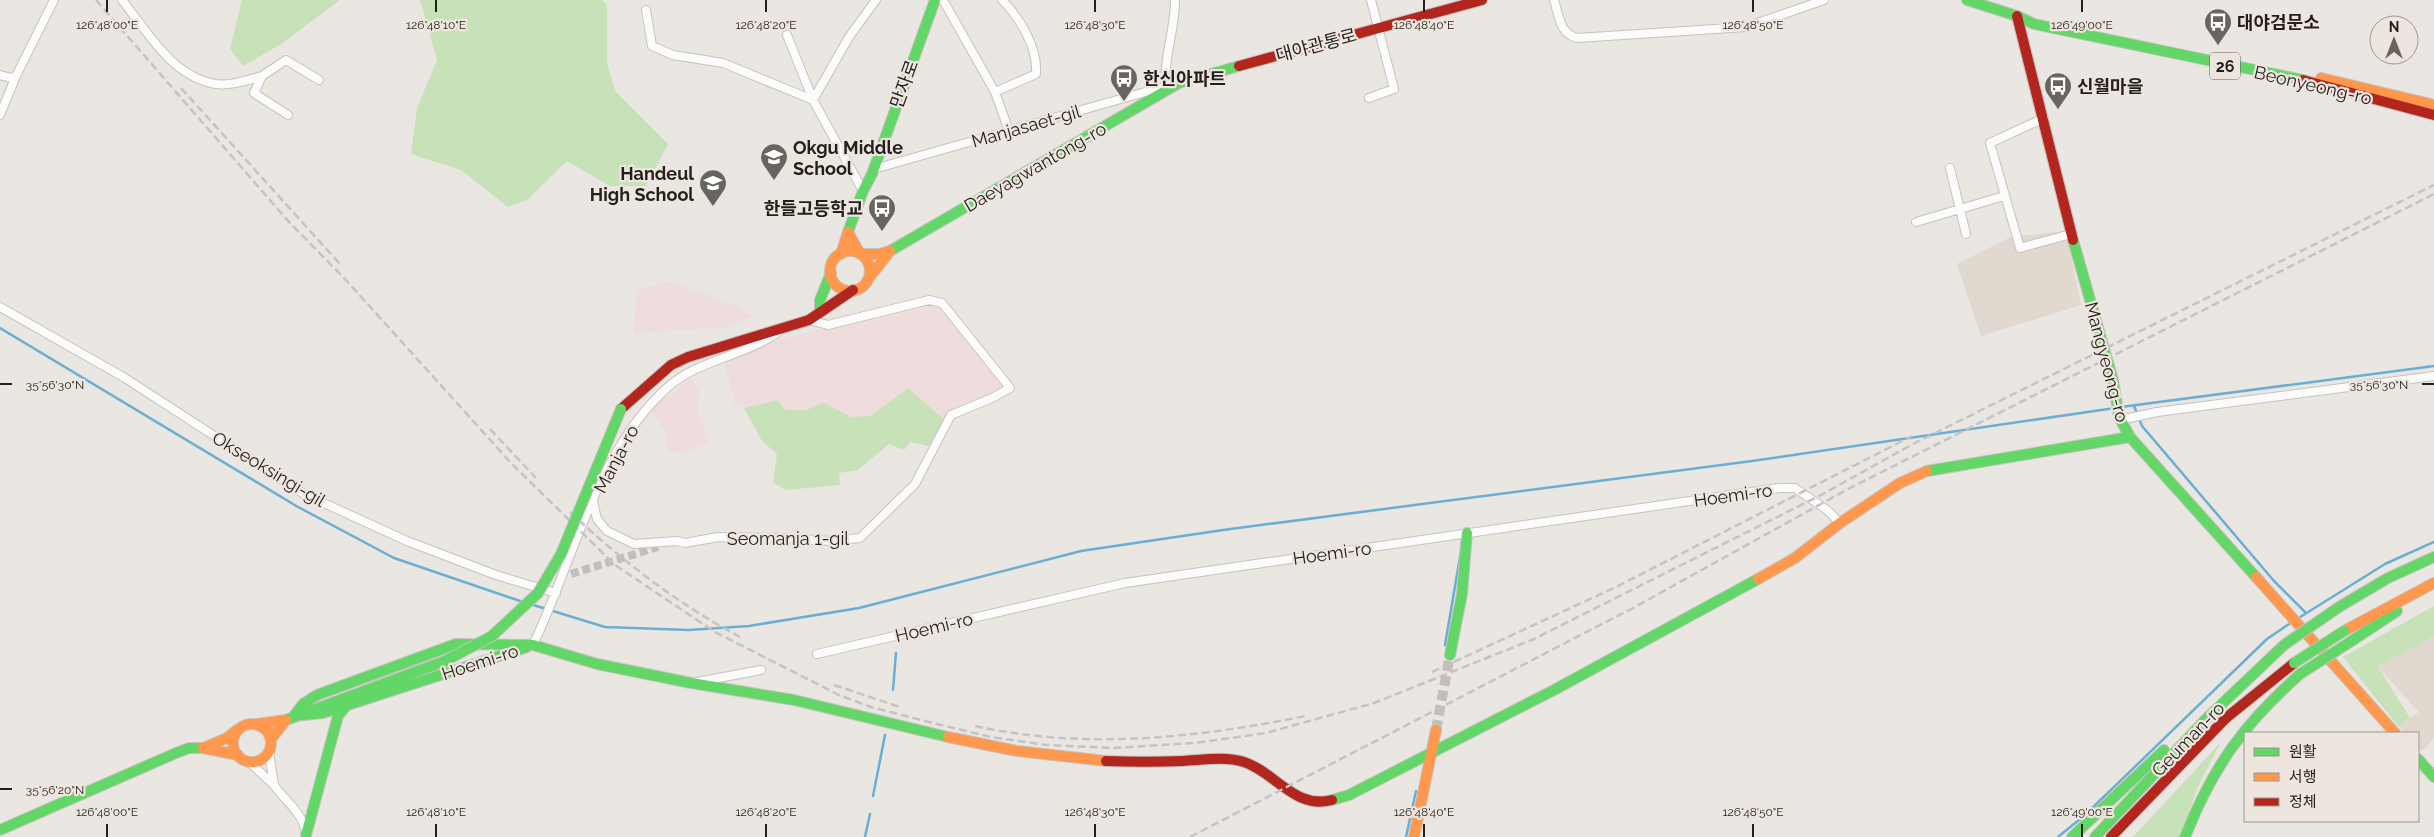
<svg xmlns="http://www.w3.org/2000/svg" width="2434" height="837" font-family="Raleway,'Noto Sans KR',sans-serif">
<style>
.commercial{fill:#eedddc}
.built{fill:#e1d8cf}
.green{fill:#c7e2b8}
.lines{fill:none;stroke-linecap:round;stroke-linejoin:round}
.stream{stroke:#6baed4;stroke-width:2.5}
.street-tunnel{stroke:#c2beba;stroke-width:8;stroke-dasharray:8 4;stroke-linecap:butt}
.secondary-tunnel{stroke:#c2beba;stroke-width:10;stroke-dasharray:10 5;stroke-linecap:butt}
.street-casing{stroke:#c6c2bf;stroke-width:10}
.fast-casing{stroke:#c6c2bf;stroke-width:12}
.slow-casing{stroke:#c6c2bf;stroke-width:12}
.jam-casing{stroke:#c6c2bf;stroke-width:12}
.street{stroke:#fcfbfb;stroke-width:8}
.fast{stroke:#63d668;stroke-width:10}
.slow{stroke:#ff974d;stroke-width:10}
.jam{stroke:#b3261e;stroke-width:10}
.rail{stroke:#c5c3c3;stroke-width:2.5;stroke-dasharray:8 4;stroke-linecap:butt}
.fast-bridge-casing{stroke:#c6c2bf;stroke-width:12;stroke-linecap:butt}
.fast-bridge{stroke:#63d668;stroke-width:10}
.ticks{fill:none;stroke:#221f1c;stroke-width:2}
.labels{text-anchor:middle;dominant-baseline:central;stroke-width:4.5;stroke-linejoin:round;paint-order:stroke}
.shield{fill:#eee6de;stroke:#5f5b56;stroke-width:1}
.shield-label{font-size:16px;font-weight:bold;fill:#221f1c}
.poi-label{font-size:18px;font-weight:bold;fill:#221f1c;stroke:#eee6de;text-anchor:start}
.street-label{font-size:18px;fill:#221f1c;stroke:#eee6de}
.ticks-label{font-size:12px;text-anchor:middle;fill:#221f1c;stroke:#eee6de;stroke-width:4.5;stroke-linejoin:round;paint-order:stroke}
</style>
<rect width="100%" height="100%" fill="#eae6e2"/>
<!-- commercial -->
<path class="commercial" d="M669 281 724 301 756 316 728 327 634 333 637 290Z
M927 304 940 305 1010 388 945 420 908 388 870 416 851 417 823 402 807 410H784L778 400 744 408 735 404 724 360 781 339Z
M691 378 700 393 696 409 710 443 685 452H667L665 431 651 410Z"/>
<!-- built -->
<path class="built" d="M2066 231 2081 305 1981 336 1957 264 2011 237Z
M2434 634V738L2422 751 2418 747V733H2405L2398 726 2419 712 2378 667Z"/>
<!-- green -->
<path class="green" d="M242 0H340L281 44 243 66 230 49Z
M420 0H602L607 5V63L615 91 668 144 646 186H610L567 161 527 200 508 207 461 170 411 154 417 108 437 60Z
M908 388 945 420 929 446 910 442 904 450 889 444 858 470 839 473 840 485 785 490 773 482 777 454 762 441 744 408 778 400 785 410H807L823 402 851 417 870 416Z
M2434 606V635L2378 667 2410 718 2398 726 2343 657Z
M2221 742 2197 789 2180 837H2133Z"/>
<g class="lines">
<!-- stream -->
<path class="stream" d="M0 328 298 507 394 558 523 602
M2134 406 2142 426 2274 581 2306 613
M2121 407 2434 366
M530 604 605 627 689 630 749 626 859 608 1081 551 1223 530 1752 461 2115 408
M2297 619 2385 564 2434 542
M1445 645 1461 551
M893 690 896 653
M873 796 885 735
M865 837 870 814
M1406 837 1416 791
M2058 837 2085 815 2267 639 2292 622"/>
<!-- street-tunnel -->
<path class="street-tunnel" d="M571 574 658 547"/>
<!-- secondary-tunnel -->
<path class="secondary-tunnel" d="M1436 730 1450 655"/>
<!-- street casing -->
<g class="street-casing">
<path id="street" d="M122 0C147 31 172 77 216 84 231 86 248 80 262 76L254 93 288 115
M943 0 995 92 1009 131
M1554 0C1559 16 1560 34 1577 38L1746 27 1824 0
M646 10 652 46 673 55 723 63 813 100 849 37 876 0
M787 35 813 100 863 191
M0 75 11 78 16 76
M262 76 286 60 319 80
M1165 87C1164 55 1175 30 1175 0
M995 92 1036 74C1038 48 1020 18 1002 0
M1369 98 1394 89 1371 0
M0 115 16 76 54 0
M2044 118 1990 143 2020 248 2071 234
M1950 168 1966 234
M874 169 1170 85
M1916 222 2004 196
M0 307 125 378 304 494 407 541 496 575 556 593
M2120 420 2157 412 2434 376
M593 501 597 519 607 531 634 544 677 541 685 543 718 537 784 538 831 541 860 538 915 484 951 415 992 398 1010 388 942 303 929 300 828 325 809 320
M533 645C574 560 596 451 668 387 698 360 744 356 777 333
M817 654 1125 583 1779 488H1795L1827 510 1840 523
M697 682 761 670
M248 761 274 785 269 752
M274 785C285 801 302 812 306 832"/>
</g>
<!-- fast casing -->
<g class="fast-casing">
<path id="fast" d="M1967 0 2017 16 2034 24 2303 80
M848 232 863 191 872 174 935 0
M2073 240 2113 380 2119 417 2130 437 2256 577
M890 251 1179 83 1239 66
M820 311V300L831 273
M1927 471 2130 437
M2339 607 2388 578 2434 557
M2350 642 2397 611
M1450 655 1462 594 1467 533
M294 716 303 704 317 695 456 644 533 645 597 664 691 683 794 700 948 737
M294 716 323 713 527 647
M286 720 445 661
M2418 759 2434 777
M1332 800 1349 795 1554 690 1758 579
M0 830 176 753 189 748H203
M306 835 338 716 346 706
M2072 837 2164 750
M2095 837 2206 719 2284 645
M2185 837C2213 766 2244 724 2300 674"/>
</g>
<!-- slow casing -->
<g class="slow-casing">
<path id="slow" d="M2321 78 2434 105
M830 271a20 20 0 1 1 40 0a20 20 0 1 1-40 0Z
M841 254 848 232 860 254H879L890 251 869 278
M2256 577 2395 733
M1758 579 1795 558 1840 523 1900 483 1927 471
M2344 631 2434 583
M257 724 286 720 271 739
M233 743a19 19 0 1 1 38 0a19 19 0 1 1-38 0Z
M237 730 227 738 203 748 238 755
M948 737 1017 751 1106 761
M1414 837 1436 730"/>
</g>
<!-- jam casing -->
<g class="jam-casing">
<path id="jam" d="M2017 16 2073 240
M1239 66 1482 0
M2303 80 2434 115
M621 409 671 365 688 357 809 320 853 290
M1106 761C1132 762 1157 762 1183 761 1202 760 1225 756 1244 762 1275 772 1295 810 1332 800
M2111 837 2226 718 2294 663"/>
</g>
<!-- street -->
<use href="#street" class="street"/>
<!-- fast -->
<use href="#fast" class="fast"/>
<!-- slow -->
<use href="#slow" class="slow"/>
<!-- jam -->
<use href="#jam" class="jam"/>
<!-- rail -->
<path class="rail" d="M96 0 289 222 345 279 511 463 615 565 715 632 839 695 871 707 937 724 991 737 1047 745 1113 748 1195 743 1266 733 1374 703 1534 639 1821 495 1913 444 2434 185
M181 88 340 264
M490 429 536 478
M570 512C621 560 678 604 740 637
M1432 672 1616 587 1912 436
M834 685 900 707
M975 726C1084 750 1197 738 1305 716
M1190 837 1633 608 1848 489 2434 194"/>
<!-- fast-bridge casing -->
<g class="fast-bridge-casing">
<path id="fast-bridge" d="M2284 645 2339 607
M445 661 492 636 538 593 561 554 621 409
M2294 663 2344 631
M2300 674 2350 642"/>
</g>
<!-- fast-bridge -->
<use href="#fast-bridge" class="fast-bridge"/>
</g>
<!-- ticks -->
<path class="ticks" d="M107 0V12M436 0V12M766 0V12M1095 0V12M1424 0V12M1753 0V12M2082 0V12M0 384H12M2422 384H2434M0 789H12M107 824V837M436 824V837M766 824V837M1095 824V837M1424 824V837M1753 824V837M2082 824V837"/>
<!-- icons -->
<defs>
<g id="bus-pin" transform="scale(1.4375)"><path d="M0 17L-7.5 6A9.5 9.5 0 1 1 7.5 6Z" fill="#686561" stroke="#eee6de"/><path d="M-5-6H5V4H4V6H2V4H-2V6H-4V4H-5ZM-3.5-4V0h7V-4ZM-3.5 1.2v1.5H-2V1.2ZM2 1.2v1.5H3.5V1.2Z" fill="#fff"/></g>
<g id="school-pin" transform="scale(1.4375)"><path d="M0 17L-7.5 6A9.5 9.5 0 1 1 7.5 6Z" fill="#686561" stroke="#eee6de"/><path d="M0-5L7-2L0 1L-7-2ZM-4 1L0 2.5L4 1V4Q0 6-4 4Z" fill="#fff"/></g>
</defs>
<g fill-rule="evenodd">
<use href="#bus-pin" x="2218" y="22"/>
<use href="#bus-pin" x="1124" y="78"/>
<use href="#bus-pin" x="2058" y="86"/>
<use href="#school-pin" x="774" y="157"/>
<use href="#school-pin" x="713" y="183"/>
<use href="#bus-pin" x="882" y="208"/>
</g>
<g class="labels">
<!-- shield labels -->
<rect class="shield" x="2210" y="52.5" width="30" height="27" rx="4"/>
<g class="shield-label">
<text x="2225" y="66">26</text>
</g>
<!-- poi labels -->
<g class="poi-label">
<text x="2237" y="22">대야검문소</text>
<text x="1143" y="78">한신아파트</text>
<text x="2077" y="86">신월마을</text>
<text x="793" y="147">Okgu Middle<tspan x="793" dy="21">School</tspan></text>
<text x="694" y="173" text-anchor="end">Handeul<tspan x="694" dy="21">High School</tspan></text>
<text x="863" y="208" text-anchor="end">한들고등학교</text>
</g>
<!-- street labels -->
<g class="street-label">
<text transform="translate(1316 45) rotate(-15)">대야관통로</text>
<text transform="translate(904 84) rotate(-70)">만자로</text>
<text transform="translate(2313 85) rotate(13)">Beonyeong-ro</text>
<text transform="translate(1026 126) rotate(-16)">Manjasaet-gil</text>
<text transform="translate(1035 167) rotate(-30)">Daeyagwantong-ro</text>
<text transform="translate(2107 362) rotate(75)">Mangyeong-ro</text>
<text transform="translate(616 459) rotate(-62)">Manja-ro</text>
<text transform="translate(269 469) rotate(31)">Okseoksingi-gil</text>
<text transform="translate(1733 495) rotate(-8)">Hoemi-ro</text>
<text x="788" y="538">Seomanja 1-gil</text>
<text transform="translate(1332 553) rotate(-8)">Hoemi-ro</text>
<text transform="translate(934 627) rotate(-13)">Hoemi-ro</text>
<text transform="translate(480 662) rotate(-18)">Hoemi-ro</text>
<text transform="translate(2188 739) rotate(-46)">Geuman-ro</text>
</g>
</g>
<g class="ticks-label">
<text x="107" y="29">126°48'00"E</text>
<text x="436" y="29">126°48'10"E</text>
<text x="766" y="29">126°48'20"E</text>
<text x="1095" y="29">126°48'30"E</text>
<text x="1424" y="29">126°48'40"E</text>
<text x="1753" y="29">126°48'50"E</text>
<text x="2082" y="29">126°49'00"E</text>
<text x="55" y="389">35°56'30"N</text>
<text x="2379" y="389">35°56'30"N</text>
<text x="55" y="794">35°56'20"N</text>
<text x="107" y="816">126°48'00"E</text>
<text x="436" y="816">126°48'10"E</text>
<text x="766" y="816">126°48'20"E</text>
<text x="1095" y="816">126°48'30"E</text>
<text x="1424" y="816">126°48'40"E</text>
<text x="1753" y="816">126°48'50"E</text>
<text x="2082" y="816">126°49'00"E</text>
</g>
<!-- legend -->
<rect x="2244" y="732" width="175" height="90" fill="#eee6de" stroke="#9c9690"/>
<rect x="2254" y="748" width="25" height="8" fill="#63d668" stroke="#9c9690"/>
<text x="2289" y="757" font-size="15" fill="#221f1c">원활</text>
<rect x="2254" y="773" width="25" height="8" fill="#ff974d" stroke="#9c9690"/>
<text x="2289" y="782" font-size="15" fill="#221f1c">서행</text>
<rect x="2254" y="798" width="25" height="8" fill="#b3261e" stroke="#9c9690"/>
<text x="2289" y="807" font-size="15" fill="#221f1c">정체</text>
<!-- north arrow -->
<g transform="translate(2394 40)"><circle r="24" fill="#eee6de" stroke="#9c9690"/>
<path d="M0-4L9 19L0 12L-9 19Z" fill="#686561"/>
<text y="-8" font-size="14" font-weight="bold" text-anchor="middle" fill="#221f1c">N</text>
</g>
</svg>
